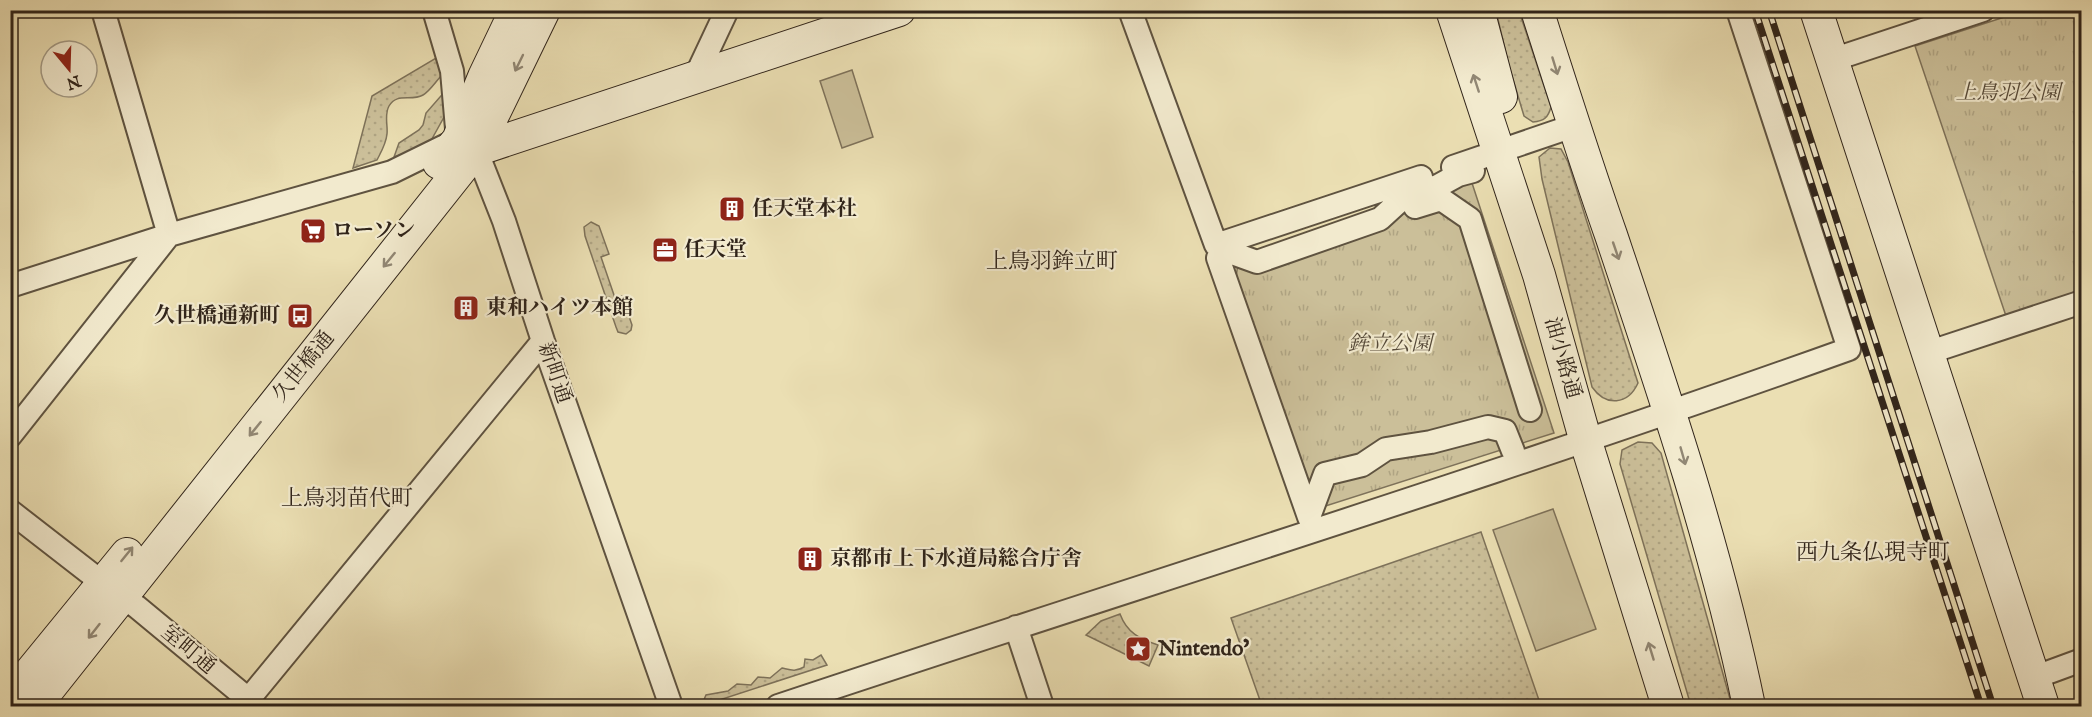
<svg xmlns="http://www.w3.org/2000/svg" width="2092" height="717" font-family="'IM FELL English','Noto Serif JP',serif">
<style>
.grass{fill:url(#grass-dots);stroke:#7e725a;stroke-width:1.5}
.park{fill:url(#park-tufts);stroke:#7e725a;stroke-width:1.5}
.pitch{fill:#cbbf99;stroke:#7e725a;stroke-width:1.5}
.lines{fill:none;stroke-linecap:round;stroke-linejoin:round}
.street-casing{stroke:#5f5340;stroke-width:26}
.secondary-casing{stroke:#30241a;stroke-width:34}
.street{stroke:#f2eace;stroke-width:22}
.secondary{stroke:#f2eace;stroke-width:32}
.rail-casing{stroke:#30241a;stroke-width:7}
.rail{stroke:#f2eace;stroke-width:4.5;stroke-dasharray:14;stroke-linecap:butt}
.oneway{stroke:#918774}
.labels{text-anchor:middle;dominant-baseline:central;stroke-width:4.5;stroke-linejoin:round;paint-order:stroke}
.park-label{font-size:21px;font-style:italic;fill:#574b3a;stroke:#f2eace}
.poi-label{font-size:21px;font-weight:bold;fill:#30241a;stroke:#f2eace;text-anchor:start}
.street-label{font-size:21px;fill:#30241a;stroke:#f2eace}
.neighbourhood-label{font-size:22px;fill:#30241a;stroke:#f2eace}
</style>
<defs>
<pattern id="grass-dots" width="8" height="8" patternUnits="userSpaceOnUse" patternTransform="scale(1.5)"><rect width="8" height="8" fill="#cbbf99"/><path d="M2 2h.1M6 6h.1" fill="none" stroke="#afa483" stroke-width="1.8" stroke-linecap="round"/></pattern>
<pattern id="park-tufts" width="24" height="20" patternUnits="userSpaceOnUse" patternTransform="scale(1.5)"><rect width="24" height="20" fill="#cbbf99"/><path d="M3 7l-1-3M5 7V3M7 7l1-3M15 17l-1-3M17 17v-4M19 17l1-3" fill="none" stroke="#afa483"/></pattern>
</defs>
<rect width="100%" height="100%" fill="#ebdfb3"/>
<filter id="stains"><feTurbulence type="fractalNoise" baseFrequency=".00333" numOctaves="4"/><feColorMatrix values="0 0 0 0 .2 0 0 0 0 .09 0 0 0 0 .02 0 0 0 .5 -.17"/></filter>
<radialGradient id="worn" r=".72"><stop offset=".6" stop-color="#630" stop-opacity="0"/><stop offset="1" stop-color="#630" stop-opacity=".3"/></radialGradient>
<!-- grass -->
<path class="grass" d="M1496 11H1519L1551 107C1548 118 1544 121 1533 122L1524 116 1509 66Z
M436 58 442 75C436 81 430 91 423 95 411 102 397 92 389 106 384 115 388 125 387 134 386 144 381 152 377 160L353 168 372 96Z
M447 89 449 108 428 146 394 157 399 143 419 130 423 125 426 113Z
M1550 148 1561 149 1568 162 1638 383C1628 405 1606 407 1592 387L1542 179 1539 157Z
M591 222 599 226 609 254 601 257 615 298 622 296 632 325 631 330 626 334 618 332 616 327 585 236 584 227Z
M1638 442 1652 443 1661 453 1732 706H1691L1620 464 1622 450Z
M1481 532 1541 706H1262L1231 618Z
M1120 614C1127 633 1140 639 1158 645L1149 666 1086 635 1101 621Z
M821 655 827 665 701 706H693L703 702 706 695 728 691 737 684 751 685 758 677 770 678 782 668C791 670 795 672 804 667L805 659 813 660Z"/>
<!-- park -->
<path class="park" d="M2023 11H2081V291L2006 316 1915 46Z
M1471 180 1554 433 1313 510 1235 285 1239 256Z"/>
<!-- pitch -->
<path class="pitch" d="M852 70 873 137 842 148 820 81Z
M1553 509 1596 629 1536 651 1493 530Z"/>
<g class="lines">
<!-- street casing -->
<g class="street-casing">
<path id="street" d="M103 10 169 235
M434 10 452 71 458 140 476 150 504 221 543 341 671 706
M1130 10 1216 245 1421 177
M1832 60 1983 10
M695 78 727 10
M1453 167 1573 126
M1473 171 1458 175 1438 186 1403 198 1380 219 1257 262 1232 253 1218 258 1309 517 1325 474 1362 465 1386 449 1431 442 1488 427 1505 431 1513 451
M1415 207 1441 199 1470 219 1530 410
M10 286 169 235 392 172 453 142
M1927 353 2082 302
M10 436 169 235
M10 511 104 584 137 607 248 699 251 706
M1016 627 1042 706
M2033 678 2082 660
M243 706 543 341
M778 706C1135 587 1495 476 1849 349L1738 10"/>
</g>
<!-- secondary casing -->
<g class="secondary-casing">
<path id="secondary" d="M1452 10 1539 275 1586 442 1668 706
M1478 10 1501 97
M1537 10C1561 85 1585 161 1611 235 1663 390 1716 546 1749 706
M1816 10 2043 706
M476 150 899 10
M439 163 458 140 484 77 516 10
M10 697 127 554
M35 706 476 150 544 10"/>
</g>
<!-- street -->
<use href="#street" class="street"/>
<!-- secondary -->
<use href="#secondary" class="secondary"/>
<!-- rail casing -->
<g class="rail-casing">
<path id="rail" d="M1755 10 1981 706
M1769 10 1993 706"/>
</g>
<!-- rail -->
<use href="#rail" class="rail"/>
</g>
<!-- one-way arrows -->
<defs><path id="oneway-shaft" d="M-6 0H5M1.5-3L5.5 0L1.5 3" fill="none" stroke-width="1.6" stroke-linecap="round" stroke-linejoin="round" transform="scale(1.5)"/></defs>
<g class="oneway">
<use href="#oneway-shaft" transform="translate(519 63) rotate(116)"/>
<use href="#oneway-shaft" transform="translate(1555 66) rotate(73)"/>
<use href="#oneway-shaft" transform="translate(1476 83) rotate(-108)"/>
<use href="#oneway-shaft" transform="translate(1616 251) rotate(71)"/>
<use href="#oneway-shaft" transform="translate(389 260) rotate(129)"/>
<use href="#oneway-shaft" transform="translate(255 429) rotate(129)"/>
<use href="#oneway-shaft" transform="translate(1683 456) rotate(74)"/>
<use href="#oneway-shaft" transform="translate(127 554) rotate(-51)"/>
<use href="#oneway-shaft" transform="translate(94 631) rotate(128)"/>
<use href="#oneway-shaft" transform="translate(1651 651) rotate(-107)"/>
</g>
<!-- icons -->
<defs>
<g id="building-square" transform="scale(1.35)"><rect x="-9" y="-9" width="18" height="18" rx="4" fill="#8f2418" stroke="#f2eace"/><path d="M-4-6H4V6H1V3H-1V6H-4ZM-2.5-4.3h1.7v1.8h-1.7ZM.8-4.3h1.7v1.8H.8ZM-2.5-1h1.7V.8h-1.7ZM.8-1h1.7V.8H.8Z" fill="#fff"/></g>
<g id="supermarket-square" transform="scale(1.35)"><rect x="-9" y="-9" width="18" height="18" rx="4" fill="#8f2418" stroke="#f2eace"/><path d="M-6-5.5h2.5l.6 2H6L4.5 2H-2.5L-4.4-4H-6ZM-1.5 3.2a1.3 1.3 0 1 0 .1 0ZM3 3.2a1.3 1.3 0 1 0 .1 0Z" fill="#fff"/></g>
<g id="office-square" transform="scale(1.35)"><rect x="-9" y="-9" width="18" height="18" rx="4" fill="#8f2418" stroke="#f2eace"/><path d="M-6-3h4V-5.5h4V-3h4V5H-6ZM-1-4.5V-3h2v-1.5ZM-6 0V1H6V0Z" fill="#fff"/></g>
<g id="bus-square" transform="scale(1.35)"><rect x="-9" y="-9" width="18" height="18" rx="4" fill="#8f2418" stroke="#f2eace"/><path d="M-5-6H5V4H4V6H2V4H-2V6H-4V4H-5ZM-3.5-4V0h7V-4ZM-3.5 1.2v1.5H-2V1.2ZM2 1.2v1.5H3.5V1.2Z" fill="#fff"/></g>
<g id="sight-square" transform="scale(1.35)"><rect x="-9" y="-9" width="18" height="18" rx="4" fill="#8f2418" stroke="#f2eace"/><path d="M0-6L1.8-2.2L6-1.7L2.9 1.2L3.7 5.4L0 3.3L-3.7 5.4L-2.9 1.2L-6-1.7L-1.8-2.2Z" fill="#fff"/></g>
</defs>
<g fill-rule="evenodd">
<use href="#building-square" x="732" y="209"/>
<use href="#supermarket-square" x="313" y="231"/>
<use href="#office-square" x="665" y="250"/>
<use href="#building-square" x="466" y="308"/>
<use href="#bus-square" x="300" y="316"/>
<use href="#building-square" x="810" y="559"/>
<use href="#sight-square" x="1138" y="649"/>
</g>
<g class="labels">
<!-- park labels -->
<g class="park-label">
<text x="2008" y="93">上鳥羽公園</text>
<text x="1390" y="344">鉾立公園</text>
</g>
<!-- poi labels -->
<g class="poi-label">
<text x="752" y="209">任天堂本社</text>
<text x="332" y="231">ローソン</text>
<text x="684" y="250">任天堂</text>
<text x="486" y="308">東和ハイツ本館</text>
<text x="280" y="316" text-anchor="end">久世橋通新町</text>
<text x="830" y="559">京都市上下水道局総合庁舎</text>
<text x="1158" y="649">Nintendo’</text>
</g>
<!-- street labels -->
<g class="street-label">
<text transform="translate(1562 358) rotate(74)">油小路通</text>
<text transform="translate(304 367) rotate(-51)">久世橋通</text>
<text transform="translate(554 373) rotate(71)">新町通</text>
<text transform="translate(188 650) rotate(40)">室町通</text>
</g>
<!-- neighbourhood labels -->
<g class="neighbourhood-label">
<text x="1052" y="262">上鳥羽鉾立町</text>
<text x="347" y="499">上鳥羽苗代町</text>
<text x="1873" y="553">西九条仏現寺町</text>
</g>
</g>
<!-- margin -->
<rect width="2092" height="717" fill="none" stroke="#ebdfb3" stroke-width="36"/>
<rect x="12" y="12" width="2068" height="693" fill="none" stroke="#30241a" stroke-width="3"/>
<rect x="18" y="18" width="2056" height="681" fill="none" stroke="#30241a" stroke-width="1.5"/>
<!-- north arrow -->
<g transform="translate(69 69) rotate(161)"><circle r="28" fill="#f2eace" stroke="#a49b86" stroke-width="1.5"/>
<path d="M0-4.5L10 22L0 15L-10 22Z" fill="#8f2418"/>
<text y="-9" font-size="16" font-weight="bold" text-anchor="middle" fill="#30241a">N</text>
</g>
<rect width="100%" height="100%" filter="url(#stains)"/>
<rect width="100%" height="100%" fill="url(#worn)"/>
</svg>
